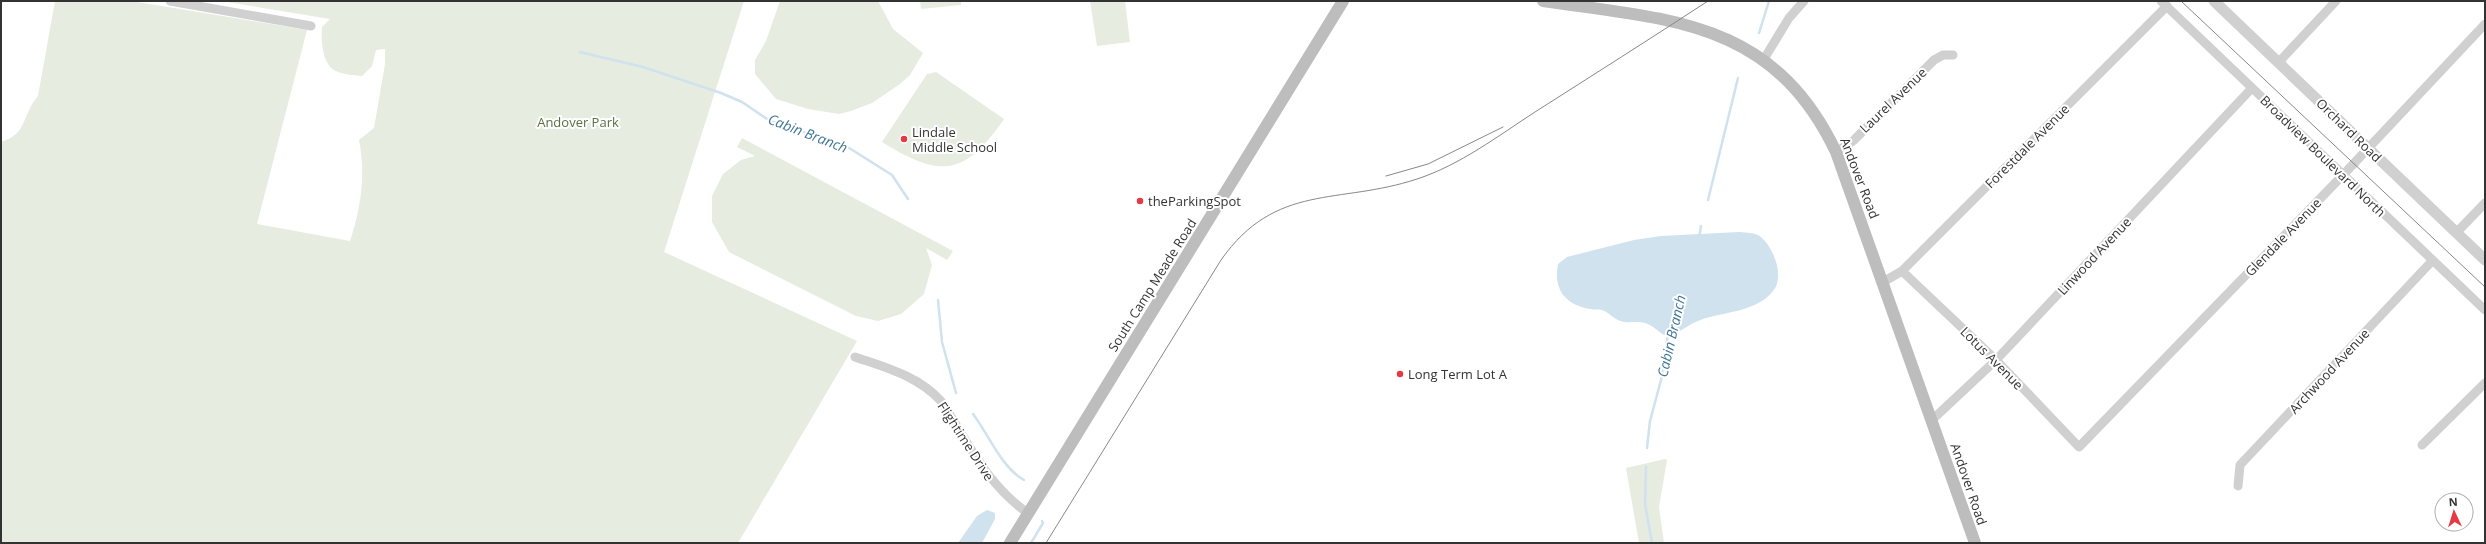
<svg xmlns="http://www.w3.org/2000/svg" width="2486" height="544" font-family="'Open Sans',sans-serif">
<style>
.green{fill:#e6ecdf}
.water{fill:#cfe2ee}
.lines{fill:none;stroke-linecap:round;stroke-linejoin:round}
.stream{stroke:#cfe2ee;stroke-width:2.5}
.minor{stroke:#d0d0d0;stroke-width:9}
.tertiary{stroke:#d0d0d0;stroke-width:11}
.secondary{stroke:#bdbdbd;stroke-width:12}
.tram{stroke:#888;stroke-width:1}
.poi-dot{fill:#e63946;stroke:#fff;stroke-width:1.5}
.labels{text-anchor:middle;dominant-baseline:central;stroke-width:4;stroke-linejoin:round;paint-order:stroke}
.street-label{font-size:13px;fill:#333;stroke:#fff}
.park-label{font-size:13px;fill:#56703f;stroke:#fff}
.poi-label{font-size:13px;fill:#333;stroke:#fff;text-anchor:start}
.water-label{font-size:14px;font-style:italic;fill:#3f7597;stroke:#fff}
</style>
<rect width="100%" height="100%" fill="#fff"/>
<!-- green -->
<path class="green" d="M55 1H131L307 30 257 224 350 241C361 208 366 174 359 140L374 128 385 64V49L376 50 372 66 362 76C354 75 343 75 336 71 322 65 321 40 322 27L330 19 221 1H744L664 252 857 341 738 543H1V142C28 134 22 114 38 96Z
M780 1H878L893 29 923 53 910 75 900 84 872 103 851 111 839 114 808 109 776 99 755 74V60L766 41Z
M920 1H961V5L921 9Z
M1090 1H1125L1130 42 1097 46Z
M936 72 1004 119C964 177 940 178 882 142L927 74Z
M742 138 953 251 947 260 926 248 932 265 924 294 901 314 878 321 856 316 729 252 712 222V196L723 174 741 160 755 156 737 147Z
M1665 459 1667 460 1659 507 1664 543H1639L1626 468Z"/>
<!-- water -->
<path class="water" d="M1739 232C1747 233 1756 232 1762 238 1774 249 1785 277 1773 291 1758 311 1725 312 1703 319 1691 323 1682 330 1671 337 1660 336 1656 326 1645 323 1638 321 1631 323 1624 322 1614 320 1610 313 1602 310 1599 309 1594 310 1590 309 1565 305 1553 289 1558 264L1567 257 1634 240 1661 236Z
M987 510 995 513V519L982 543H958L977 516Z"/>
<g class="lines">
<!-- stream -->
<path class="stream" d="M1759 33 1769 1
M580 52 643 67 721 93 742 102 770 121 846 146 892 175 908 199
M1708 200 1738 78
M1699 238 1701 226
M938 300 942 342 956 393
M973 414C989 435 1001 467 1024 480
M1647 448 1650 421 1661 380 1668 334
M1646 467 1645 504 1652 543
M1031 543 1043 523 1042 521"/>
<!-- minor -->
<path class="minor" d="M170 1 311 26
M2161 1 2485 310
M1764 59 1789 18 1804 1
M2278 63 2336 1
M1836 152 1853 141 1934 60 1943 55H1953
M2457 232 2485 203
M1902 271 1996 360 2079 447 2343 175 2485 24
M1883 282 1902 271 2167 6
M855 357C887 368 918 376 941 401 968 442 987 485 1028 513
M1932 420 1996 360 2252 88
M2422 445 2485 383
M2238 486 2240 465 2432 261"/>
<!-- tertiary -->
<path class="tertiary" d="M2214 1 2485 260"/>
<!-- secondary -->
<path class="secondary" d="M1543 1C1671 20 1773 20 1836 152L1975 543
M1010 543 1343 1"/>
<!-- tram -->
<path class="tram" d="M2181 1 2485 287
M1386 176 1428 164 1503 127
M1046 543 1221 260C1276 182 1339 205 1417 179 1460 165 1498 136 1535 112 1593 75 1650 39 1708 1"/>
</g>
<!-- markers -->
<g class="poi-dot">
<circle cx="904" cy="139" r="4"/>
<circle cx="1140" cy="201" r="4"/>
<circle cx="1400" cy="374" r="4"/>
</g>
<g class="labels">
<!-- street labels -->
<g class="street-label">
<text transform="translate(1893 100) rotate(-44)">Laurel Avenue</text>
<text transform="translate(2349 130) rotate(44)">Orchard Road</text>
<text transform="translate(2027 146) rotate(-45)">Forestdale Avenue</text>
<text transform="translate(2323 156) rotate(44)">Broadview Boulevard North</text>
<text transform="translate(1860 178) rotate(69)">Andover Road</text>
<text transform="translate(2283 237) rotate(-46)">Glendale Avenue</text>
<text transform="translate(2094 256) rotate(-47)">Linwood Avenue</text>
<text transform="translate(1152 285) rotate(-58)">South Camp Meade Road</text>
<text transform="translate(1992 358) rotate(45)">Lotus Avenue</text>
<text transform="translate(2329 371) rotate(-47)">Archwood Avenue</text>
<text transform="translate(966 441) rotate(57)">Flightime Drive</text>
<text transform="translate(1969 484) rotate(71)">Andover Road</text>
</g>
<!-- park labels -->
<g class="park-label">
<text x="578" y="122">Andover Park</text>
</g>
<!-- poi labels -->
<g class="poi-label">
<text x="912" y="132">Lindale<tspan x="912" dy="15">Middle School</tspan></text>
<text x="1148" y="201">theParkingSpot</text>
<text x="1408" y="374">Long Term Lot A</text>
</g>
<!-- water labels -->
<g class="water-label">
<text transform="translate(808 133) rotate(21)">Cabin Branch</text>
<text transform="translate(1671 336) rotate(-77)">Cabin Branch</text>
</g>
</g>
<!-- border -->
<rect width="2486" height="544" fill="none" stroke="#333333" stroke-width="4"/>
<!-- north arrow -->
<g transform="translate(2454 512) rotate(356)"><circle r="19" fill="#ffffff" stroke="#adadad"/>
<path d="M0-3L7 15L0 10L-7 15Z" fill="#e63946"/>
<text y="-6" font-size="11" font-weight="bold" text-anchor="middle" fill="#333333">N</text>
</g>
</svg>
